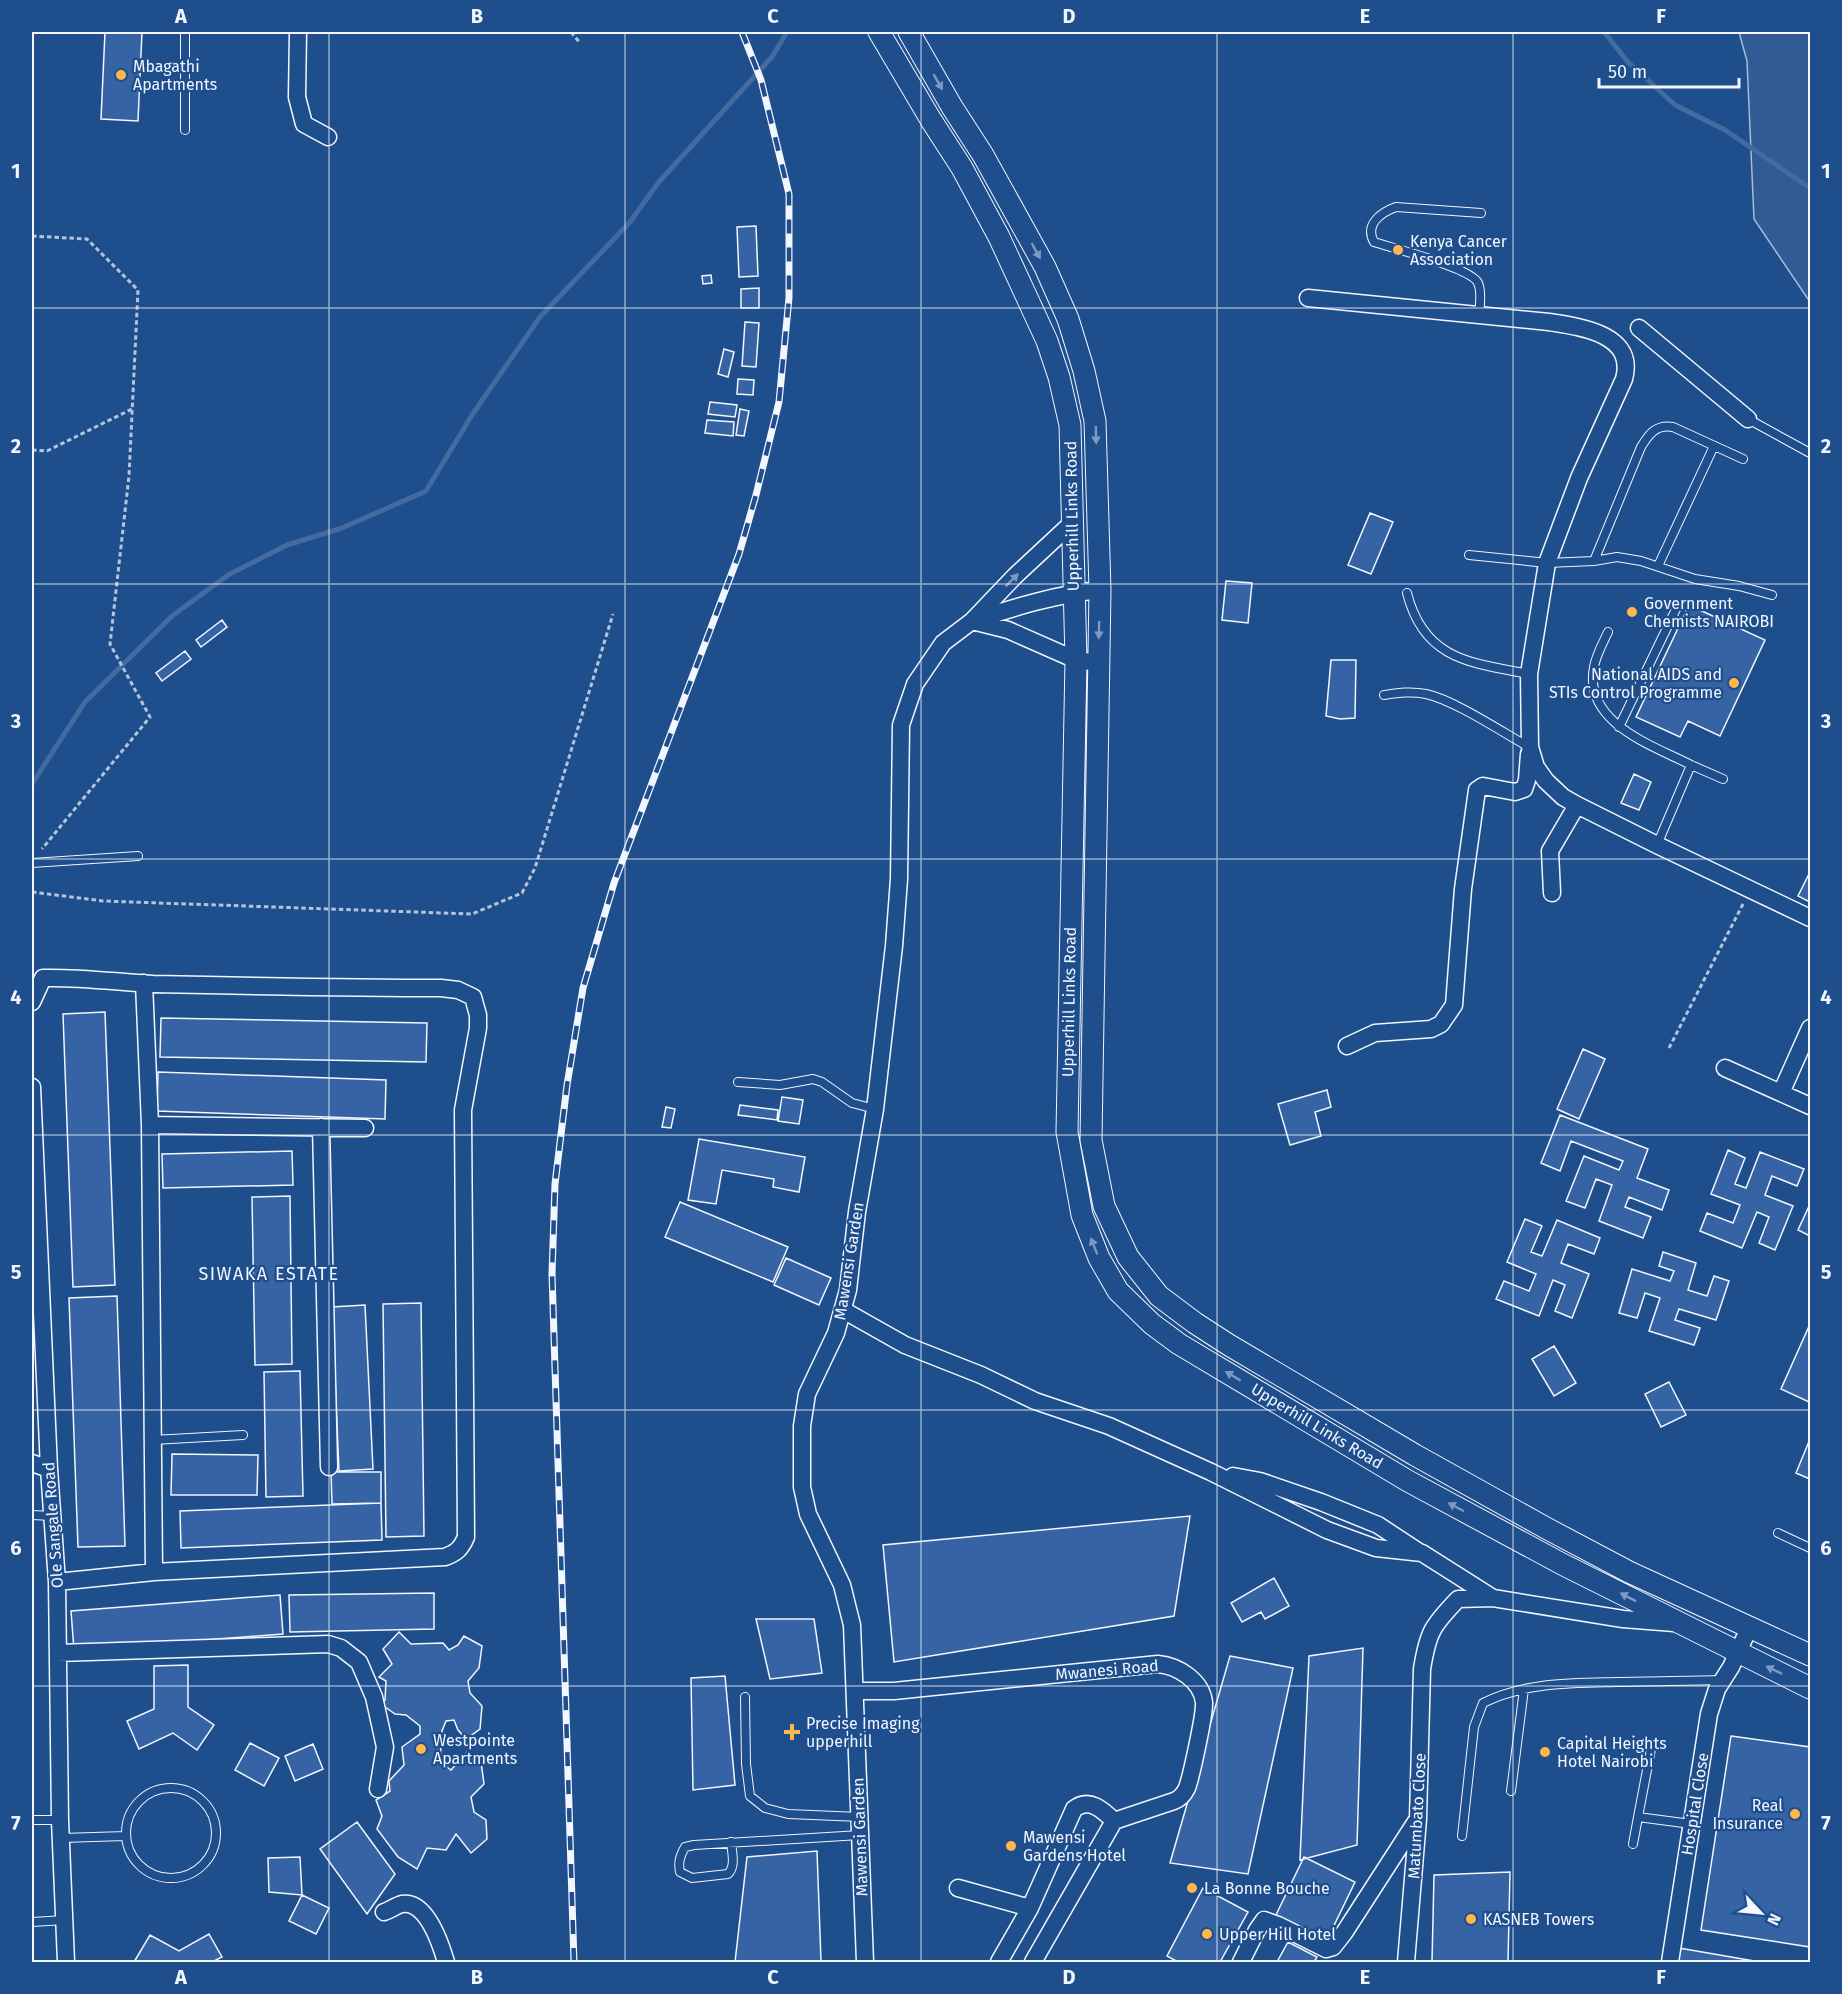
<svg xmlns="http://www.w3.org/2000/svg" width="1842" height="1994" font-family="'Fira Sans',sans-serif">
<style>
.built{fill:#305b95;stroke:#a8bbd7;stroke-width:1.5}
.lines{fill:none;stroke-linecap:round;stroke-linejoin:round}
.stream{stroke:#446ba0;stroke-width:5}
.building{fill:#3563a3;stroke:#f2f6ff;stroke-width:1.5}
.service-casing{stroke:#f2f6ff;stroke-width:10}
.minor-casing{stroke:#f2f6ff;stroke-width:19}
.tertiary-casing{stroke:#f2f6ff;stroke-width:23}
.path{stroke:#b3c4dc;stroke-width:3;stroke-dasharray:4.5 3;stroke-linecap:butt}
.service{stroke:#1f4e8c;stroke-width:8}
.minor{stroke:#1f4e8c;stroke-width:16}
.tertiary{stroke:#1f4e8c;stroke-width:21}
.rail-casing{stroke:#f2f6ff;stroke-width:7}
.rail{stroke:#1f4e8c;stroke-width:4.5;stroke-dasharray:14;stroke-linecap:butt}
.oneway{fill:#7e9ac0}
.grid{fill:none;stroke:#f2f6ff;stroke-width:1.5;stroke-opacity:0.55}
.poi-dot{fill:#ffb74d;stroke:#1f4e8c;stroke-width:2}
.labels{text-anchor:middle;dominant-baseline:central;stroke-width:4.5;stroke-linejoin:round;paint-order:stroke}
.poi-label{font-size:16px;fill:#f2f6ff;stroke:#1f4e8c;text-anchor:start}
.street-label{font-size:16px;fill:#f2f6ff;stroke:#1f4e8c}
.neighbourhood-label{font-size:18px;letter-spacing:1.5px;fill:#f2f6ff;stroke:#1f4e8c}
.neatline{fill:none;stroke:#f2f6ff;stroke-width:2}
.grid-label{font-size:20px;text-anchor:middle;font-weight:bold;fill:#f2f6ff}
</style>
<rect width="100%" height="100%" fill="#1f4e8c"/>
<!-- built -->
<path class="built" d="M1739 32H1810V302L1754 219 1747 61Z"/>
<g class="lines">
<!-- stream -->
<path class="stream" d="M1604 32 1627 61 1675 105 1725 130 1810 188
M32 784 85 702 172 616 228 575 287 545 342 528 426 491 472 415 540 317 630 222 658 183 772 57 787 32"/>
</g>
<!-- building -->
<path class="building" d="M105 32H142L138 121 101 119Z
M756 226 758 276 739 277 737 227Z
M711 275 712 283 703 284 702 276Z
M759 288V308H741V289Z
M745 322 759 323 756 367 742 366Z
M724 349 734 352 728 377 718 374Z
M738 379 754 380 753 395 737 394Z
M710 402 737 405 735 417 708 414Z
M740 409 749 411 744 436 736 435Z
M707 420 734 422 733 436 705 433Z
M1370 513 1393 522 1371 574 1348 565Z
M1226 581 1252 583 1248 623 1222 620Z
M1689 605 1765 640 1720 736 1688 721 1680 737 1636 717Z
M222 620 227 627 201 647 196 640Z
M185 651 191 659 162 681 156 673Z
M1331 660H1356L1355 718 1340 719 1326 716Z
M1634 774 1651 782 1639 810 1621 803Z
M1810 872V902L1798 896Z
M105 1012 115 1285 73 1287 63 1014Z
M161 1018 427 1023 426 1062 160 1057Z
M1583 1049 1605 1059 1579 1119 1557 1109Z
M158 1072 386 1080 385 1119 157 1111Z
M1327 1090 1331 1107 1315 1112 1321 1136 1290 1145 1278 1104Z
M782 1097 803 1100 799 1124 778 1121Z
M740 1105 778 1110 777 1120 738 1115Z
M666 1107 675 1109 671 1128 662 1127Z
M1560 1115 1648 1149 1637 1178 1669 1190 1662 1210 1629 1197 1625 1207 1651 1217 1643 1238 1599 1221 1612 1185 1596 1179 1585 1208 1566 1201 1584 1156 1619 1170 1623 1161 1571 1141 1560 1171 1541 1163Z
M699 1139 805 1157 799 1192 773 1187 774 1179 722 1170 716 1204 688 1200Z
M1728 1150 1745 1158 1735 1184 1746 1188 1760 1152 1804 1169 1797 1186 1772 1176 1765 1195 1793 1206 1775 1250 1759 1243 1769 1217 1757 1212 1742 1248 1700 1231 1707 1213 1733 1223 1740 1205 1711 1194Z
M292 1151 293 1185 163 1188 162 1154Z
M290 1196 292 1364 255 1365 252 1197Z
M680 1202 788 1247 773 1282 665 1237Z
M1810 1204V1236L1798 1230Z
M1525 1219 1542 1226 1531 1252 1542 1256 1557 1220 1600 1238 1594 1254 1568 1244 1561 1263 1589 1274 1572 1318 1555 1311 1565 1285 1553 1280 1539 1316 1496 1299 1504 1281 1529 1291 1536 1274 1507 1262Z
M1663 1252 1696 1263 1688 1290 1707 1296 1714 1276 1729 1281 1716 1320 1679 1309 1675 1320 1700 1328 1694 1345 1649 1331 1660 1298 1645 1293 1637 1318 1619 1313 1632 1269 1670 1281 1674 1271 1659 1266Z
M786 1258 831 1278 819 1305 774 1285Z
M117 1296 125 1546 78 1547 69 1298Z
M421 1303 424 1536 386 1537 383 1304Z
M365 1305 373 1469 339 1471 332 1307Z
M1810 1324V1399L1809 1402 1781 1389Z
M1554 1346 1576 1383 1554 1396 1532 1359Z
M300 1371 303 1496 266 1497 264 1372Z
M1669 1382 1686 1415 1661 1427 1645 1394Z
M1810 1439V1479L1796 1473Z
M172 1454 258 1455 257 1495H171Z
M331 1472H381V1503L332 1504Z
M381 1503 382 1540 181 1548 180 1511Z
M1190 1516 1174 1616 894 1662 883 1545Z
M1274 1578 1289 1606 1265 1619 1261 1612 1242 1622 1231 1603Z
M434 1593V1629L290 1632 289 1595Z
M280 1595 283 1634 74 1650 71 1611Z
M756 1619H814L822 1673 770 1679Z
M399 1632 411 1644 443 1643 449 1650 458 1645 464 1636 482 1646 479 1668 468 1681 470 1693 482 1706 480 1729 466 1739 458 1730 454 1720 446 1721 442 1731 440 1762 451 1770 467 1752 481 1762 484 1784 471 1797 474 1812 486 1820 487 1839 471 1853 456 1834 446 1850 427 1848 417 1869 398 1857 377 1829 382 1816 376 1800 390 1791 389 1781 404 1765 402 1747 420 1734V1726L406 1715 395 1714 381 1704 385 1700 386 1681 379 1677 392 1664 383 1649Z
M1363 1648 1357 1845 1300 1860 1309 1656Z
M1230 1656 1293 1668 1248 1874 1170 1863Z
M188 1665V1707L214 1725 197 1750 173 1733 139 1749 127 1721 154 1709V1666Z
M725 1676 735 1785 693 1790 691 1678Z
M1731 1736 1810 1747V1947L1701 1930Z
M250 1743 279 1758 264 1786 235 1770Z
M313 1744 323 1769 295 1781 285 1756Z
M357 1822 395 1874 367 1914 320 1849Z
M817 1851 821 1961 735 1962 747 1857Z
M300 1857 302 1895 269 1892 268 1858Z
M1304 1857 1355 1882 1326 1942 1275 1917Z
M1510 1872 1508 1962H1432L1434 1875Z
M1203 1888 1248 1912 1220 1962H1178L1167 1956Z
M302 1895 329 1908 316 1934 289 1921Z
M209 1934 222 1957 212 1962H134L150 1935 179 1951Z
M1288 1942 1317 1957 1314 1962H1277Z
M1679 1948 1760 1962H1676Z"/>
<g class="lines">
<!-- service casing -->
<g class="service-casing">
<path id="service" d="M185 130V32
M1479 315C1480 306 1482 291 1478 283 1472 268 1392 248 1374 242 1364 224 1382 212 1396 207L1481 213
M1748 419 1810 453
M1469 555 1547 563 1594 561 1641 447C1649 434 1656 424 1673 427L1743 459
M1594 561 1617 557 1641 561 1695 579 1739 586 1772 595
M1658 566 1714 446
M1407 593C1424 660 1471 663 1529 674
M1608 632C1603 643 1596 655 1594 667 1583 723 1652 745 1691 765
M1384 695C1398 693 1411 691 1426 694 1454 700 1502 732 1529 747
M1619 727 1678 605
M1657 845 1691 765 1723 779
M32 863 138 856
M738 1082 780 1085 813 1079 822 1082 852 1103 875 1109
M153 1440 243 1435
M32 1515 52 1516
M1778 1533 1810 1548
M745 1697 746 1764 750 1796 765 1808 788 1814 860 1817
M126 1833a45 45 0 1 1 90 0a45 45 0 1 1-90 0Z
M1511 1791 1524 1689
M1638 1817 1651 1749
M32 1820H60
M1462 1836 1474 1727 1483 1703C1525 1682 1572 1683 1618 1682 1653 1681 1688 1681 1724 1680
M62 1838 125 1836
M731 1842C732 1853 736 1866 728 1874L692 1878 680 1872C678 1862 680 1856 685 1847L694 1845 860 1835
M1633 1844 1638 1817 1691 1824
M32 1922 65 1920"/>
</g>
<!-- minor casing -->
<g class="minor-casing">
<path id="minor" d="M298 32 297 97 304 124 328 137
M1308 298 1549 322C1581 327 1636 334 1624 379L1579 478 1547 563 1529 674 1530 747 1536 767 1546 781 1563 797 1577 805 1657 845 1810 918
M1639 328 1748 419
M975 620C1016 607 1057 594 1100 590
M972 621 1008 630 1076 660 1099 663
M1552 893 1550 851 1577 805
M144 983 150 1125 154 1572
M32 1002 43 978C80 977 116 982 153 984 249 986 345 988 441 988L458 990 473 997 478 1015V1028L463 1110 466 1537C461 1549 456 1553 445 1557L154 1572 57 1582
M1347 1046 1375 1033 1431 1029 1441 1024 1454 1005 1463 889 1477 790 1483 786 1515 792 1524 789 1527 780 1529 754
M1725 1068 1810 1106
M32 1087 49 1469 57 1582 60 1820 66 1962
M1781 1093 1810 1028
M150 1125 365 1128
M321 1127 329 1467
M843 1310 905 1345 981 1375 1035 1401 1109 1426 1211 1472 1327 1530 1376 1548 1422 1553 1493 1598
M32 1463 49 1469
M1233 1476 1260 1481 1321 1502 1378 1525 1419 1552
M58 1653 328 1644 341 1648 359 1662 374 1697 385 1747 378 1789
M855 1691H894L1158 1664C1178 1666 1201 1680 1204 1702 1205 1714 1191 1777 1187 1788 1184 1794 1180 1799 1174 1801L1114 1821
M958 1888 1030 1908
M384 1912C390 1910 397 1905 402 1904 427 1900 441 1945 446 1962
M865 1962 852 1625 842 1585 808 1514 802 1487V1426L807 1394 836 1333 848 1290 857 1212 875 1109 894 946 899 879 901 725 915 684 943 643 972 621 1015 576 1073 522
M999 1962 1030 1908 1074 1809C1089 1797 1103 1810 1114 1821
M1033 1962 1114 1821
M1241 1962 1257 1930 1264 1920 1278 1925 1326 1949 1333 1947 1344 1933 1417 1820
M1406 1962 1418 1819 1422 1669C1428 1632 1432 1626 1458 1599L1493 1598 1623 1619 1674 1623
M1670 1962 1709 1714 1717 1689 1731 1667 1750 1626"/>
</g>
<!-- tertiary casing -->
<g class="tertiary-casing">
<path id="tertiary" d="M879 32 931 120 962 168 999 237 1047 341 1059 377 1070 425 1076 660 1067 1132 1082 1215 1099 1258 1118 1291 1152 1324 1179 1344 1408 1481 1562 1564 1810 1688
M909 32 952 107 983 155 1045 267 1068 319 1084 371 1095 421 1100 590 1091 1140 1104 1206 1128 1257 1159 1296 1195 1323 1229 1345 1415 1455 1546 1528 1629 1572 1810 1655"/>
</g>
<!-- path -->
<path class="path" d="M571 32 580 43
M32 236 87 239 138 290 129 476 110 644 150 717 42 849
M32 450 47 451 132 409
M32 892 103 901 472 914 522 893 535 868 613 614
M1669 1048 1743 904"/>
<!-- service -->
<use href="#service" class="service"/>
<!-- minor -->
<use href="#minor" class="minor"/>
<!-- tertiary -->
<use href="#tertiary" class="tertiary"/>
<!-- rail casing -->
<g class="rail-casing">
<path id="rail" d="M574 1962 552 1274 555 1184 567 1085 583 988 614 883 739 554 756 495 779 402 789 298V194L761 80 742 32"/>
</g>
<!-- rail -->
<use href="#rail" class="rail"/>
</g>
<!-- one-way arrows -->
<defs><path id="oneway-solid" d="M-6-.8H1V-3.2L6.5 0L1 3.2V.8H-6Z" transform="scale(1.5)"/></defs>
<g class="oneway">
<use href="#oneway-solid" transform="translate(938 82) rotate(60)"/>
<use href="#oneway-solid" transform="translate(1036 251) rotate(61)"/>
<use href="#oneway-solid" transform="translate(1096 435) rotate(89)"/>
<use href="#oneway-solid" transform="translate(1012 580) rotate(-45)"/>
<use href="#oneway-solid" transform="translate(1099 630) rotate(91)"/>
<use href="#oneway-solid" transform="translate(1094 1246) rotate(-112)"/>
<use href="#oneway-solid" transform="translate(1233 1376) rotate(-149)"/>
<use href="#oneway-solid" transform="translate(1456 1507) rotate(-152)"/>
<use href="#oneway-solid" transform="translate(1628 1597) rotate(-153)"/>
<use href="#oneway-solid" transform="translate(1774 1670) rotate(-154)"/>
</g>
<!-- grid -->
<path class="grid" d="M329 32V1962M625 32V1962M921 32V1962M1217 32V1962M1513 32V1962M32 308H1810M32 584H1810M32 859H1810M32 1135H1810M32 1410H1810M32 1686H1810"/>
<!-- markers -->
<g class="poi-dot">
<circle cx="121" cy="75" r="6"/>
<circle cx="1398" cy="250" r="6"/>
<circle cx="1632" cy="612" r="6"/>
<circle cx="1734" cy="683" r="6"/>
<path d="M789 1723h6v6h6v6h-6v6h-6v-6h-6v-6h6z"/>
<circle cx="421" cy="1749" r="6"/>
<circle cx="1545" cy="1752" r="6"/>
<circle cx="1795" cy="1814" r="6"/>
<circle cx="1011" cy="1846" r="6"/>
<circle cx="1192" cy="1888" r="6"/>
<circle cx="1471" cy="1919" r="6"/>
<circle cx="1207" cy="1934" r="6"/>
</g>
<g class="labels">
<!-- poi labels -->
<g class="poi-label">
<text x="133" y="66">Mbagathi<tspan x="133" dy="18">Apartments</tspan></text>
<text x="1410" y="241">Kenya Cancer<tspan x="1410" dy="18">Association</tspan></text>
<text x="1644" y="603">Government<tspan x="1644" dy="18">Chemists NAIROBI</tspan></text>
<text x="1722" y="674" text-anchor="end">National AIDS and<tspan x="1722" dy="18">STIs Control Programme</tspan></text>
<text x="806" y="1723">Precise Imaging<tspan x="806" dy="18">upperhill</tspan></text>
<text x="433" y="1740">Westpointe<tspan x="433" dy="18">Apartments</tspan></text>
<text x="1557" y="1743">Capital Heights<tspan x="1557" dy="18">Hotel Nairobi</tspan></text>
<text x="1783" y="1805" text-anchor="end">Real<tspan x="1783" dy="18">Insurance</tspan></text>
<text x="1023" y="1837">Mawensi<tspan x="1023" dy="18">Gardens Hotel</tspan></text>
<text x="1204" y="1888">La Bonne Bouche</text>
<text x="1483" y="1919">KASNEB Towers</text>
<text x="1219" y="1934">Upper Hill Hotel</text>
</g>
<!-- street labels -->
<g class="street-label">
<text transform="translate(1072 516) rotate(-91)">Upperhill Links Road</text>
<text transform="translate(1069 1002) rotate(-89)">Upperhill Links Road</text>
<text transform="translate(849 1261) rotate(-81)">Mawensi Garden</text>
<text transform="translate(1317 1426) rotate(31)">Upperhill Links Road</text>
<text transform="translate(53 1525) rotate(-94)">Ole Sangale Road</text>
<text transform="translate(1107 1670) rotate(-5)">Mwanesi Road</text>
<text transform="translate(1695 1804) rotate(-81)">Hospital Close</text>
<text transform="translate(1417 1816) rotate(-87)">Matumbato Close</text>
<text transform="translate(860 1837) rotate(-92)">Mawensi Garden</text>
</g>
<!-- neighbourhood labels -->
<g class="neighbourhood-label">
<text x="269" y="1274">SIWAKA ESTATE</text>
</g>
</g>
<!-- border -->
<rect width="1842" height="1994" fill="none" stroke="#1f4e8c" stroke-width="66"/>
<!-- north arrow -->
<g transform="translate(1761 1913) rotate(116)" stroke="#1f4e8c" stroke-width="4.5" paint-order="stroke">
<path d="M0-4.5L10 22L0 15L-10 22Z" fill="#f2f6ff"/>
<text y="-9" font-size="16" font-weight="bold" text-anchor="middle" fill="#f2f6ff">N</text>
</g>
<!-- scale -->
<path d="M1599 78v9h140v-9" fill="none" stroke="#f2f6ff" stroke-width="3"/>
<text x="1608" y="78" font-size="18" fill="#f2f6ff" stroke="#1f4e8c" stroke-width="4.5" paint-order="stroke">50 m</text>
<rect x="33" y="33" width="1776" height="1928" class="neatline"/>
<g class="grid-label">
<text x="181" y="23">A</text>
<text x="477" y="23">B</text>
<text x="773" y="23">C</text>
<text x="1069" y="23">D</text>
<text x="1365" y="23">E</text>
<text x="1661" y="23">F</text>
<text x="16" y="178">1</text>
<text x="1826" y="178">1</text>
<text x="16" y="453">2</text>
<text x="1826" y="453">2</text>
<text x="16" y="728">3</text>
<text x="1826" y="728">3</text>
<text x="16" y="1004">4</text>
<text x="1826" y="1004">4</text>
<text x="16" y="1279">5</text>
<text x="1826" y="1279">5</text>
<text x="16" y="1555">6</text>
<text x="1826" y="1555">6</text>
<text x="16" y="1830">7</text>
<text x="1826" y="1830">7</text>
<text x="181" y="1984">A</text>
<text x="477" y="1984">B</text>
<text x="773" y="1984">C</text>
<text x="1069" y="1984">D</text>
<text x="1365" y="1984">E</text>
<text x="1661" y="1984">F</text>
</g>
</svg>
